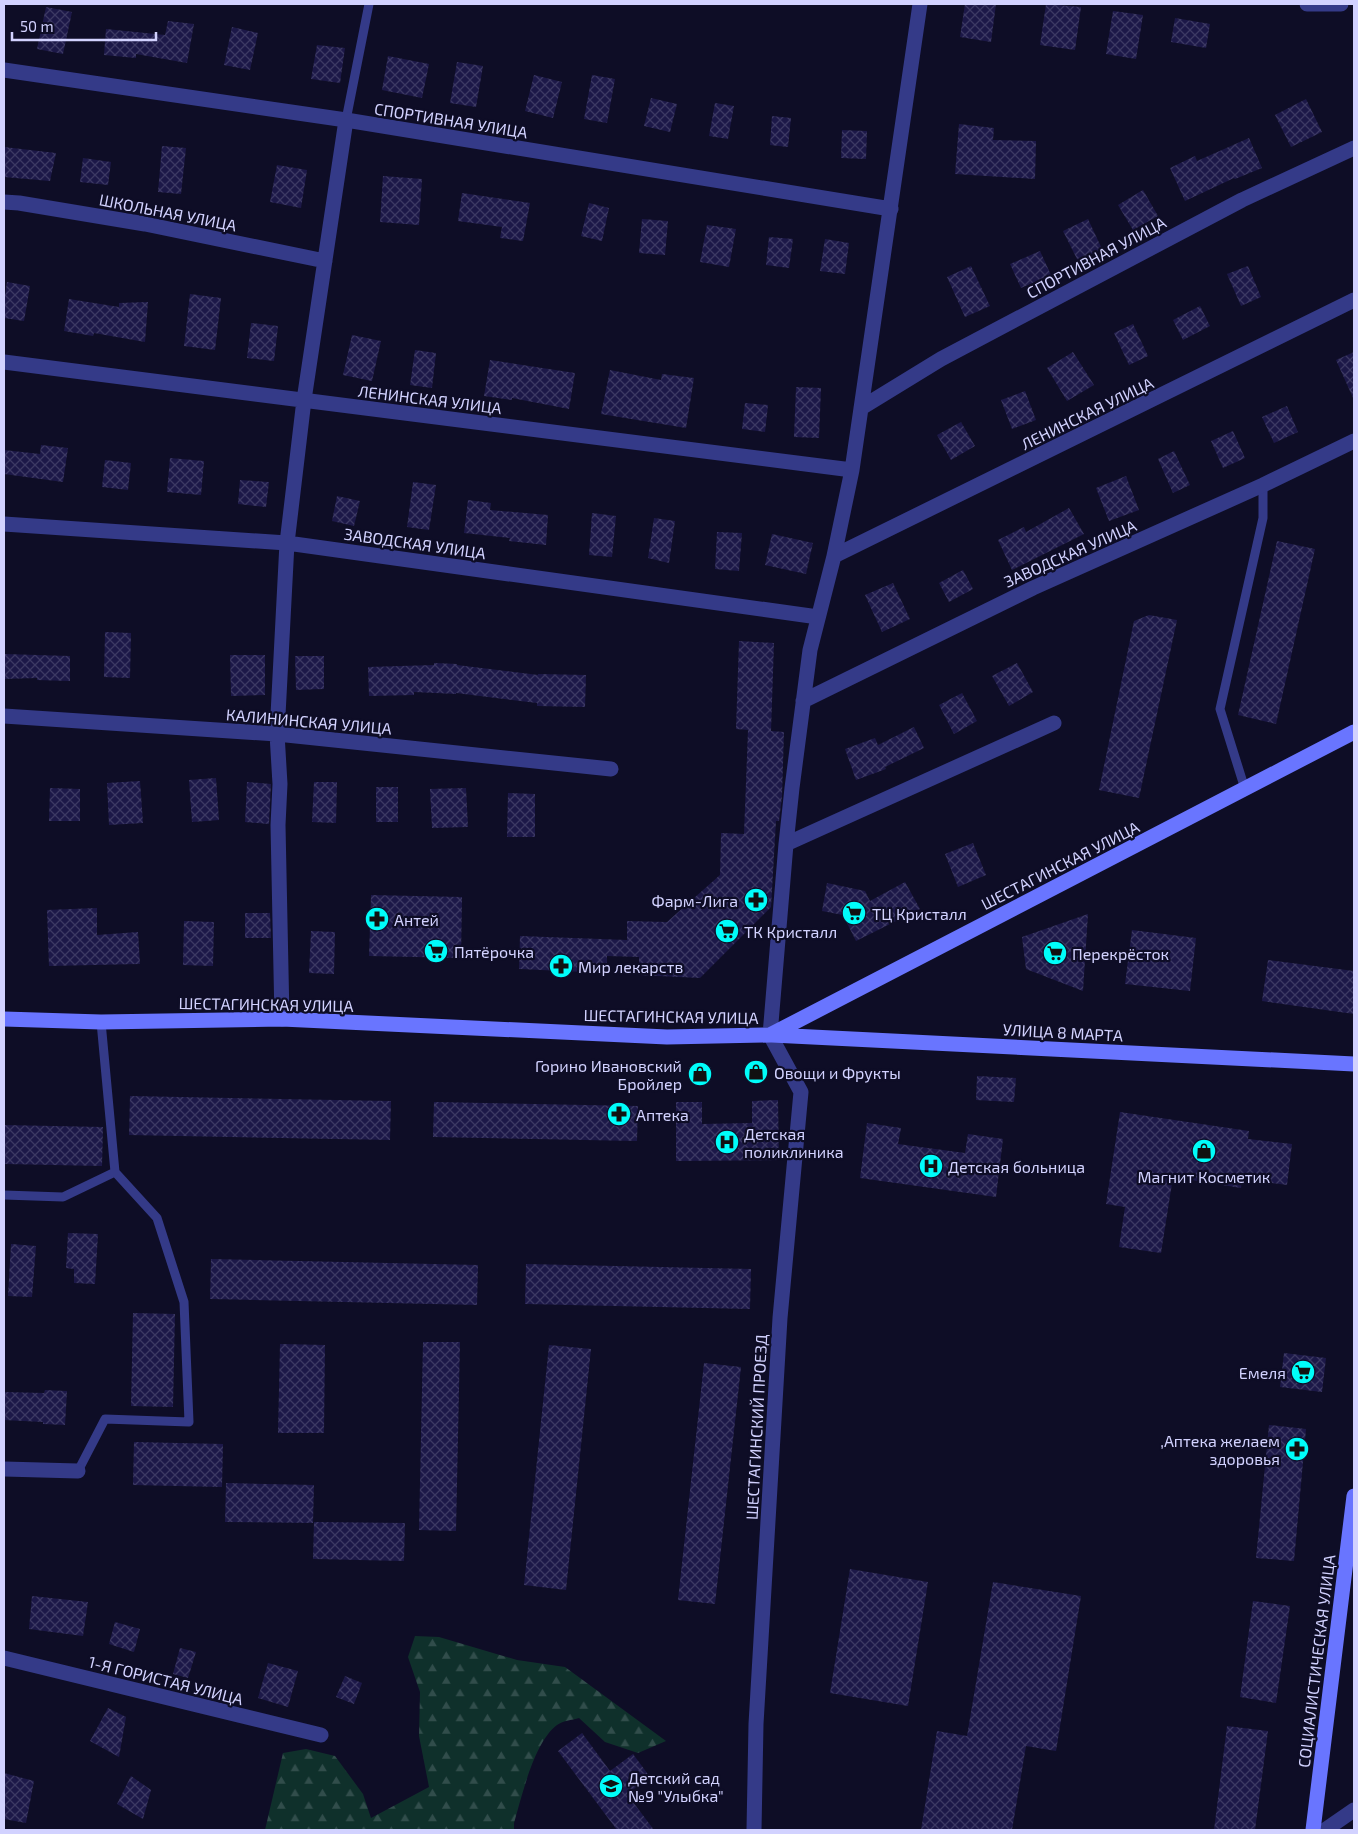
<svg xmlns="http://www.w3.org/2000/svg" width="1358" height="1834" font-family="'Exo 2',sans-serif">
<style>
.forest{fill:url(#forest-firs)}
.building{fill:url(#building-cross-hatch)}
.lines{fill:none;stroke-linecap:round;stroke-linejoin:round}
.lane{stroke:#343a88;stroke-width:9}
.street{stroke:#343a88;stroke-width:15}
.secondary{stroke:#6975ff;stroke-width:15}
.labels{text-anchor:middle;dominant-baseline:central;stroke-width:4.5;stroke-linejoin:round;paint-order:stroke}
.street-label{font-size:16px;fill:#d2d2ff;stroke:#0e0d26}
.poi-label{font-size:16px;fill:#d2d2ff;stroke:#0e0d26;text-anchor:start}
</style>
<defs>
<pattern id="forest-firs" width="22" height="20" patternUnits="userSpaceOnUse" patternTransform="scale(1.25)"><rect width="22" height="20" fill="#0f302b"/><path d="M5 1l3.5 6h-7zM16 11l3.5 6h-7z" fill="#314d4b"/></pattern>
<pattern id="building-cross-hatch" width="8" height="8" patternUnits="userSpaceOnUse" patternTransform="scale(1.25)"><rect width="8" height="8" fill="#1c1848"/><path d="M0 0l8 8M0 8l8-8" fill="none" stroke="#3c3963"/></pattern>
</defs>
<rect width="100%" height="100%" fill="#0e0d26"/>
<!-- forest -->
<path class="forest" d="M415 1636 439 1637 517 1660 565 1667 666 1741 638 1753 605 1742 579 1718C572 1720 562 1721 557 1725 534 1742 522 1796 514 1823V1830H265L283 1753 306 1749 335 1756 363 1794 371 1818 429 1787 419 1736 420 1692 408 1657Z"/>
<!-- building -->
<path class="building" d="M965 4H996L991 42 960 37Z
M1046 4 1081 7 1075 50 1040 45Z
M46 7 72 12 63 54 37 49Z
M1113 11 1143 15 1136 59 1106 54Z
M1175 18 1210 24 1206 48 1171 42Z
M168 21 194 24 187 63 136 54V58L104 55 106 29 165 35Z
M232 27 258 33 250 70 224 65Z
M317 45 345 48 340 83 311 79Z
M388 56 429 64 422 98 382 90Z
M457 62 483 66 476 107 450 103Z
M534 75 562 82 553 118 525 111Z
M592 75 615 79 607 123 584 119Z
M651 98 677 104 670 132 644 126Z
M1306 99 1322 132 1291 147 1275 115Z
M715 103 734 106 728 139 709 136Z
M772 116 791 118 788 147 770 145Z
M959 124 994 128 993 140 1036 141 1035 179 955 174Z
M842 130 867 131 866 159 841 158Z
M1249 138 1262 168 1235 179 1234 178 1185 201 1170 168 1195 156 1197 161Z
M162 146 186 148 181 194 158 192Z
M4 147 56 153 50 181 4 177Z
M83 158 111 162 108 185 80 182Z
M277 165 307 170 301 208 270 202Z
M383 176 422 179 419 225 380 222Z
M1143 190 1158 216 1133 230 1118 205Z
M462 193 530 203 523 241 500 238 502 227 458 221Z
M589 203 609 208 602 241 581 236Z
M642 219 668 221 665 255 639 253Z
M1088 219 1102 249 1078 261 1063 231Z
M707 225 736 229 729 267 700 262Z
M769 237 793 239 789 268 766 265Z
M825 239 849 243 845 274 820 271Z
M1040 251 1051 275 1021 288 1010 264Z
M971 266 990 306 965 317 947 277Z
M1248 266 1261 297 1241 306 1227 274Z
M7 282 30 286 24 321 4 318V302Z
M190 294 221 298 215 350 184 346Z
M69 299 119 307V303L148 302 145 342 94 333 93 336 64 331Z
M1200 306 1210 326 1183 340 1173 320Z
M251 323 278 326 274 361 247 358Z
M1133 324 1148 356 1129 365 1114 333Z
M352 335 381 341 372 381 343 375Z
M415 350 436 353 432 388 410 385Z
M1073 352 1094 385 1067 401 1047 368Z
M1354 352V400L1336 360Z
M490 360 575 373 569 409 512 398V400L484 396Z
M610 370 661 380 662 374 694 378 686 428 601 414Z
M796 387 821 388 819 438 794 437Z
M1025 391 1036 420 1012 429 1001 400Z
M745 403 768 405 765 432 742 429Z
M1287 406 1298 432 1274 443 1262 417Z
M961 422 975 446 951 460 937 435Z
M1233 431 1245 458 1223 468 1211 441Z
M41 445 68 448 63 482 4 474V450L40 454Z
M1174 451 1190 485 1173 493 1158 459Z
M170 458 204 461 201 495 167 492Z
M105 460 131 463 128 490 102 487Z
M1126 476 1139 510 1109 521 1096 488Z
M240 480 269 482 266 507 238 504Z
M413 482 436 485 429 530 407 527Z
M337 496 360 501 354 526 332 521Z
M468 500 491 503 490 510 548 515 546 545 509 541 510 538 464 533Z
M1069 508 1084 534 1012 570 998 540 1024 527 1026 532Z
M592 513 616 516 612 557 589 555Z
M654 518 675 521 669 563 648 558Z
M717 532 742 533 739 571 715 569Z
M772 534 813 543 806 574 765 565Z
M1277 541 1315 549 1276 724 1238 715Z
M963 570 973 589 949 602 939 583Z
M893 583 910 619 882 632 865 595Z
M1149 615 1177 620 1139 798 1099 790 1134 621Z
M105 632 131 633 130 678 104 677Z
M739 641 774 643 771 731 784 732 782 796 779 821H776L771 907 700 978 639 975V957L607 956V973L519 969 520 936 627 940V921L667 922 720 875 721 833 744 834 748 730 736 729Z
M4 654 70 656V681L37 680V678L4 679Z
M230 655H265V695L231 696Z
M295 656H324V689L296 690Z
M434 663 457 664V665L538 675V674L586 675 585 707 537 706V703L456 693V694L414 692V695L369 696 368 667 434 665Z
M1017 663 1033 692 1009 706 992 676Z
M962 693 977 721 954 734 939 705Z
M914 727 924 748 885 767 886 769 856 780 845 749 875 738 878 745Z
M216 778 219 820 192 822 189 780Z
M140 781 143 823 109 825 107 783Z
M247 782 271 784 269 824 245 822Z
M314 782H337L336 823 312 822Z
M376 787H398V822H376Z
M50 788 80 789V821H49Z
M466 788 468 827 432 828 430 789Z
M508 793 535 794V837H507Z
M973 843 986 875 958 887 945 854Z
M905 882 920 909 856 941 843 915 822 911 827 883 865 891 870 901Z
M371 895 462 897 461 958 369 956Z
M97 908V935L138 932 140 964 49 966 47 910Z
M245 913H270L271 938H245Z
M1088 914 1083 991 1026 969 1022 937Z
M184 921 214 922 213 966 183 965Z
M1132 930 1196 938 1190 991 1125 984Z
M311 931 335 932 334 974 309 973Z
M1268 960 1354 971V1014L1262 1001Z
M977 1076 1016 1078 1014 1102 976 1100Z
M130 1096 391 1101 390 1140 129 1135Z
M778 1100 779 1160 676 1161V1102H702V1124L752 1123V1101Z
M434 1102 638 1106 637 1141 433 1137Z
M1120 1112 1249 1131 1248 1139 1292 1144 1287 1185 1242 1179 1241 1188 1173 1177 1161 1253 1119 1247 1125 1207 1106 1204Z
M867 1123 901 1128 898 1144 965 1153 968 1134 1003 1139 996 1197 860 1178Z
M4 1125 103 1127 102 1166 4 1164Z
M68 1233 98 1234 95 1284 74 1283V1269L66 1268Z
M11 1244 36 1246 32 1297 8 1296Z
M211 1259 478 1265 477 1305 210 1299Z
M526 1264 751 1269 750 1309 525 1304Z
M133 1313 175 1314 173 1407 131 1406Z
M423 1342H460L456 1531 419 1530Z
M280 1344 325 1345 324 1433H278Z
M549 1345 591 1349 566 1590 524 1585Z
M1284 1353 1326 1358 1322 1392 1280 1387Z
M704 1363 741 1367 715 1604 678 1600Z
M45 1390 67 1391 65 1425 43 1424V1422L4 1420V1392L44 1393Z
M1269 1425 1306 1429 1294 1561 1256 1558Z
M134 1442 223 1444 222 1487 133 1485Z
M226 1483 314 1485 313 1523 225 1522Z
M314 1522 405 1523 404 1561 313 1559Z
M850 1569 928 1582 908 1706 830 1693Z
M993 1582 1081 1596 1056 1751 1026 1746 1012 1830H921L937 1731 967 1736Z
M32 1596 88 1602 83 1636 29 1629Z
M1253 1601 1290 1606 1276 1703 1240 1697Z
M115 1622 140 1629 134 1652 109 1644Z
M180 1648 196 1652 188 1678 173 1674Z
M268 1663 298 1671 288 1707 258 1698Z
M345 1676 362 1683 354 1704 336 1697Z
M108 1708 126 1717 119 1757 90 1741Z
M1227 1726 1268 1731 1255 1830H1214Z
M582 1733 610 1771 633 1754 650 1777 627 1794 654 1830H617L558 1751Z
M4 1773 34 1781 26 1823 4 1819Z
M131 1776 151 1790 143 1819 117 1804Z"/>
<g class="lines">
<!-- lane -->
<path class="lane" d="M346 120 369 4
M1245 789 1220 709 1263 518V485
M4 1195 63 1197 115 1172
M78 1471 105 1419 189 1422 184 1302 157 1218 115 1172 101 1022"/>
<!-- street -->
<path class="street" d="M1307 4H1341
M4 70 346 120 891 209
M4 202 19 203 145 224 325 261
M4 362 852 470
M861 408 941 359 1242 200 1354 148
M4 524 287 543 818 617
M834 556 1354 300
M803 701 1033 588 1263 485 1354 441
M4 716 277 734 611 769
M786 844 1054 723
M282 1019 278 825 280 784 277 734 287 543 304 400 346 120
M4 1469 78 1471
M4 1658 321 1735
M754 1830 756 1724 780 1318 801 1092 770 1035 786 844 792 788 810 650 834 556 852 470 920 4
M1325 1830 1354 1810"/>
<!-- secondary -->
<path class="secondary" d="M4 1019 101 1022 282 1019 667 1037 770 1035 1354 732
M772 1035 1354 1064
M1313 1830 1354 1496"/>
</g>
<!-- icons -->
<defs>
<g id="pharmacy-disc" transform="scale(1.25)"><circle r="9.5" fill="#00fdfa" stroke="#0e0d26"/><path d="M-2-6h4v4h4v4h-4v4h-4v-4h-4v-4h4Z" fill="#111"/></g>
<g id="supermarket-disc" transform="scale(1.25)"><circle r="9.5" fill="#00fdfa" stroke="#0e0d26"/><path d="M-6-5.5h2.5l.6 2H6L4.5 2H-2.5L-4.4-4H-6ZM-1.5 3.2a1.3 1.3 0 1 0 .1 0ZM3 3.2a1.3 1.3 0 1 0 .1 0Z" fill="#111"/></g>
<g id="shop-disc" transform="scale(1.25)"><circle r="9.5" fill="#00fdfa" stroke="#0e0d26"/><path d="M-5-2.5h2.3a2.7 3.5 0 0 1 5.4 0H5L5.5 6h-11ZM-1.5-2.5h3a1.5 2.3 0 0 0-3 0Z" fill="#111"/></g>
<g id="hospital-disc" transform="scale(1.25)"><circle r="9.5" fill="#00fdfa" stroke="#0e0d26"/><path d="M-5-5h3v3.5h4V-5h3V5h-3V1.5h-4V5h-3Z" fill="#111"/></g>
<g id="school-disc" transform="scale(1.25)"><circle r="9.5" fill="#00fdfa" stroke="#0e0d26"/><path d="M0-5L7-2L0 1L-7-2ZM-4 1L0 2.5L4 1V4Q0 6-4 4Z" fill="#111"/></g>
</defs>
<g fill-rule="evenodd">
<use href="#pharmacy-disc" x="756" y="900"/>
<use href="#supermarket-disc" x="854" y="913"/>
<use href="#pharmacy-disc" x="377" y="919"/>
<use href="#supermarket-disc" x="727" y="931"/>
<use href="#supermarket-disc" x="436" y="951"/>
<use href="#supermarket-disc" x="1055" y="953"/>
<use href="#pharmacy-disc" x="561" y="966"/>
<use href="#shop-disc" x="756" y="1072"/>
<use href="#shop-disc" x="700" y="1074"/>
<use href="#pharmacy-disc" x="619" y="1114"/>
<use href="#hospital-disc" x="727" y="1142"/>
<use href="#shop-disc" x="1204" y="1151"/>
<use href="#hospital-disc" x="931" y="1166"/>
<use href="#supermarket-disc" x="1303" y="1372"/>
<use href="#pharmacy-disc" x="1297" y="1449"/>
<use href="#school-disc" x="611" y="1786"/>
</g>
<g class="labels">
<!-- street labels -->
<g class="street-label">
<text transform="translate(451 120) rotate(9)">СПОРТИВНАЯ УЛИЦА</text>
<text transform="translate(168 212) rotate(11)">ШКОЛЬНАЯ УЛИЦА</text>
<text transform="translate(1096 257) rotate(-28)">СПОРТИВНАЯ УЛИЦА</text>
<text transform="translate(430 399) rotate(7)">ЛЕНИНСКАЯ УЛИЦА</text>
<text transform="translate(1087 413) rotate(-26)">ЛЕНИНСКАЯ УЛИЦА</text>
<text transform="translate(415 543) rotate(8)">ЗАВОДСКАЯ УЛИЦА</text>
<text transform="translate(1070 553) rotate(-24)">ЗАВОДСКАЯ УЛИЦА</text>
<text transform="translate(309 721) rotate(5)">КАЛИНИНСКАЯ УЛИЦА</text>
<text transform="translate(1060 865) rotate(-27)">ШЕСТАГИНСКАЯ УЛИЦА</text>
<text transform="translate(266 1004) rotate(1)">ШЕСТАГИНСКАЯ УЛИЦА</text>
<text transform="translate(671 1016) rotate(1)">ШЕСТАГИНСКАЯ УЛИЦА</text>
<text transform="translate(1063 1032) rotate(3)">УЛИЦА 8 МАРТА</text>
<text transform="translate(756 1427) rotate(-87)">ШЕСТАГИНСКИЙ ПРОЕЗД</text>
<text transform="translate(1316 1661) rotate(-83)">СОЦИАЛИСТИЧЕСКАЯ УЛИЦА</text>
<text transform="translate(166 1680) rotate(14)">1-Я ГОРИСТАЯ УЛИЦА</text>
</g>
<!-- poi labels -->
<g class="poi-label">
<text x="738" y="900" text-anchor="end">Фарм-Лига</text>
<text x="872" y="913">ТЦ Кристалл</text>
<text x="394" y="919">Антей</text>
<text x="744" y="931">ТК Кристалл</text>
<text x="454" y="951">Пятёрочка</text>
<text x="1072" y="953">Перекрёсток</text>
<text x="578" y="966">Мир лекарств</text>
<text x="682" y="1065" text-anchor="end">Горино Ивановский<tspan x="682" dy="18">Бройлер</tspan></text>
<text x="774" y="1072">Овощи и Фрукты</text>
<text x="636" y="1114">Аптека</text>
<text x="744" y="1133">Детская<tspan x="744" dy="18">поликлиника</tspan></text>
<text x="948" y="1166">Детская больница</text>
<text x="1204" y="1176" text-anchor="middle">Магнит Косметик</text>
<text x="1286" y="1372" text-anchor="end">Емеля</text>
<text x="1280" y="1440" text-anchor="end">,Аптека желаем<tspan x="1280" dy="18">здоровья</tspan></text>
<text x="628" y="1777">Детский сад<tspan x="628" dy="18">№9 "Улыбка"</tspan></text>
</g>
</g>
<!-- border -->
<rect width="1358" height="1834" fill="none" stroke="#d2d2ff" stroke-width="10"/>
<!-- scale -->
<path d="M12 32v8h144v-8" fill="none" stroke="#d2d2ff" stroke-width="2.5"/>
<text x="20" y="32" font-size="15" fill="#d2d2ff" stroke="#0e0d26" stroke-width="4" paint-order="stroke">50 m</text>
</svg>
